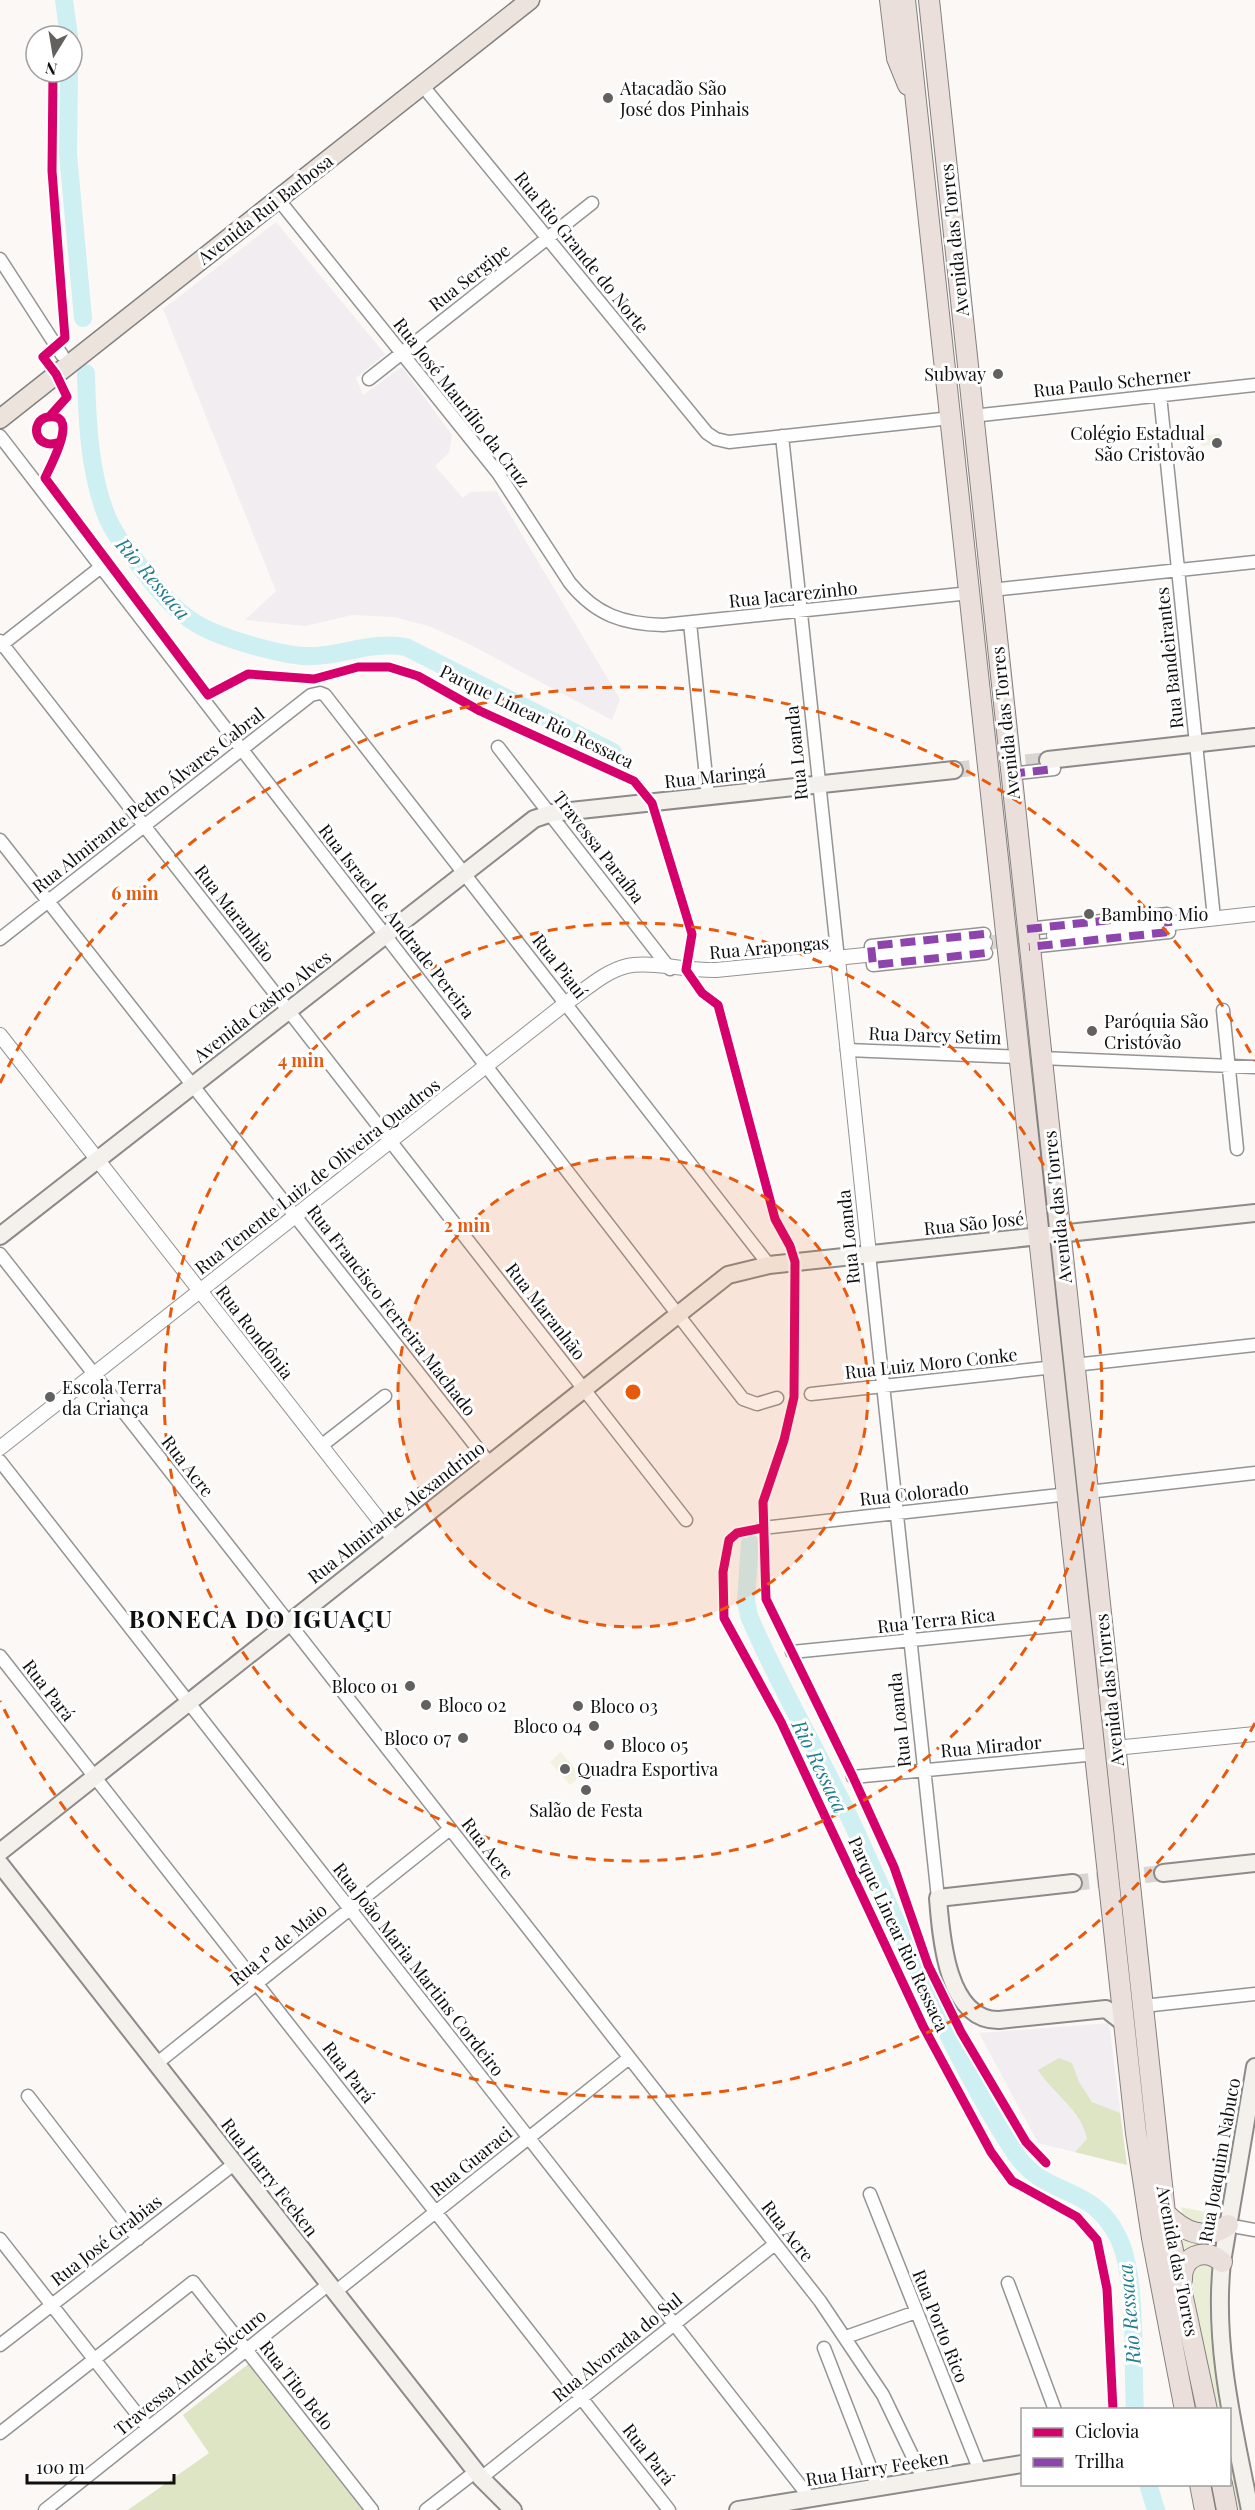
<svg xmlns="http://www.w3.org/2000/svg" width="1255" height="2510" font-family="'Playfair Display',serif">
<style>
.industrial{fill:#f2edf1}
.green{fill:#ebeed7}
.forest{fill:#dee5c5}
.pitch{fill:#f3f2e0}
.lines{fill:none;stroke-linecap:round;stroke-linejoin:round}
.river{stroke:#cef0f2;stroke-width:18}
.tertiary-tunnel{stroke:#d8d5d2;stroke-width:14;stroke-dasharray:14 7;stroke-linecap:butt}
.secondary-tunnel{stroke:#d8d5d2;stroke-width:16;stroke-dasharray:16 8;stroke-linecap:butt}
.minor-casing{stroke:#959493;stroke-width:15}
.tertiary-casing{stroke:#959493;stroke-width:16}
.secondary-casing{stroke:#8c8b89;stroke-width:20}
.primary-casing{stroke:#838180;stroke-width:21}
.trunk-casing{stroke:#838180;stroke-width:22}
.minor{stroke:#fefefe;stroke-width:12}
.tertiary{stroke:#fefefe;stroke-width:14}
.secondary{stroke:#f4f1ec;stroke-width:16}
.primary{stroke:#ebe3dc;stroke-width:18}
.trunk{stroke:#eadfda;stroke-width:20}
.quiet{stroke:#8e44ad;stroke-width:8;stroke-dasharray:15 8;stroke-linecap:butt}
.cycleway-casing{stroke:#fff;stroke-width:13}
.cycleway{stroke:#d6006c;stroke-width:9}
.ring{fill:none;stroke:#e8590c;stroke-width:3;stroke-dasharray:10 8}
.poi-dot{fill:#626160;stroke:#fff;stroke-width:2}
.labels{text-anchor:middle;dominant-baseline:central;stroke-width:6;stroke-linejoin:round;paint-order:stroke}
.poi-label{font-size:18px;fill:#0f0f0f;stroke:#fff;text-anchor:start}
.street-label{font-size:18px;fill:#0f0f0f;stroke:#fff}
.water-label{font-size:20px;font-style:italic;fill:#217e90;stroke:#fff}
.district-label{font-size:24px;font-weight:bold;letter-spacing:1.5px;fill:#0f0f0f;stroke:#fff}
.centre{fill:#e8590c;stroke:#fff;stroke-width:3}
.ring-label{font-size:18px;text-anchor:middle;font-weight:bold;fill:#e8590c;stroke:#fff;stroke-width:6;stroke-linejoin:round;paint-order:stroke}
</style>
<rect width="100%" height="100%" fill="#fbf8f5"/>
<!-- industrial -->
<path class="industrial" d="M276 222 385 354 356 378 363 395 402 367 452 435 449 453 435 466 463 498 470 492 496 491 620 699 612 720 469 644 429 626 394 617 352 615 305 626 245 620 276 591 163 309Z
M1109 2023 1127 2165 1038 2143 979 2033Z"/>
<!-- green -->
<path class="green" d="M1181 2207 1224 2216 1220 2222 1203 2229 1183 2216Z
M1174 2227 1220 2235 1217 2253 1181 2260Z
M1206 2262 1214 2268 1213 2341 1222 2409H1215L1191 2276 1194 2267Z
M1230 2448 1241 2510H1235L1229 2485Z"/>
<!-- forest -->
<path class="forest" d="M1059 2058 1072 2063 1079 2082 1092 2102 1120 2113 1127 2165 1075 2152 1087 2139C1082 2110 1053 2094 1038 2070Z
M251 2362 366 2510H128L209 2453 183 2415Z"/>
<!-- pitch -->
<path class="pitch" d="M1220 434 1221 444 1202 446 1201 436Z
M561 1752 581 1776 570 1785 550 1762Z"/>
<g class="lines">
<!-- river -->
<path class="river" d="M64 0 69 36
M69 72 68 154 83 318
M86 373C87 418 89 469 105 512 112 531 124 546 136 561 176 614 190 628 254 646 270 650 286 655 303 656 339 658 370 640 406 647L613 752
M750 1543 746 1601 749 1616C779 1687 820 1755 853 1825 904 1936 948 2051 1015 2153 1045 2199 1091 2182 1118 2237 1138 2277 1132 2363 1135 2410
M1148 2484 1156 2510"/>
<!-- tertiary-tunnel -->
<path class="tertiary-tunnel" d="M985 943 1054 936"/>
<!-- secondary-tunnel -->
<path class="secondary-tunnel" d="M954 770 1048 760
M1073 1883 1163 1873"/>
<!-- minor casing -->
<g class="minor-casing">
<path id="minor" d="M422 85 707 433 716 439 729 442 951 418
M278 199 498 473 570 583C596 615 623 624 663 625L970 593
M0 259 62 355
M369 379 592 203
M1160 395 1214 918
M972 416 1255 385
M0 436 743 1399 757 1404 777 1398
M782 436 838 959
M991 590 1255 562
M690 623 708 796
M0 641 686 1520
M0 646 101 567
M498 747 670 969
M1010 774 1054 769
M0 840 489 1463
M1027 929 1167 914 1169 932 1029 947
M984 934 871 946 873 965 986 953
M0 939 311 695 320 693 325 695 769 1265
M1223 1010 1237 1149
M847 1050 1021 1057
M1041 1058 1255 1067
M0 1254 820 2301 883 2395 924 2480
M869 1254 938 1898
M1074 1365 1255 1345
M811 1394 1055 1367
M321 1446 385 1396
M0 1461 810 2498
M1088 1492 1255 1473
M762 1528 1069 1494
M792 1652 1083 1623
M0 1656 669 2510
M853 1777 1097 1754
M1143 2006 1255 1994
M156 2064 450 1829
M28 2096 138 2239
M870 2194 980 2471
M1238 2227 1255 2230
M0 2239 148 2428
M1008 2283 1055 2410
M335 2292 629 2058
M846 2337 916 2312
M0 2345 234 2164
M824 2348 878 2487
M0 2433 193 2282 372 2510
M481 2478 775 2244
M45 2510 329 2284
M426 2510 475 2472"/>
</g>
<!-- tertiary casing -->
<g class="tertiary-casing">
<path id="tertiary" d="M1054 936 1255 914
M838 959 869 1254
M0 1035 394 1539
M0 1448 566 1003C584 991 605 971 627 966 650 961 689 971 716 970L985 943
M1115 1748 1255 1734"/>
</g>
<!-- secondary casing -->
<g class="secondary-casing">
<path id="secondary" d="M1048 760 1255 737
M0 1236 534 819 552 813 954 770
M0 1852 728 1275 769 1265 1255 1213
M0 1864 481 2478 513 2510
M1163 1873 1255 1863
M1073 1883 938 1898C941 1937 947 2021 999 2020L1106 2009 1124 2023
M738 2510 1022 2464
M1250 2510C1234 2429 1213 2345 1222 2262L1255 2067"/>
</g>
<!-- primary casing -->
<g class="primary-casing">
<path id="primary" d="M0 419 530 0"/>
</g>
<!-- trunk casing -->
<g class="trunk-casing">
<path id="trunk" d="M890 0 897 58 908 85
M905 0 1136 2133 1152 2238 1185 2410
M929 0 1165 2213 1207 2410
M1165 2213C1184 2232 1204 2242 1228 2225
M1182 2280C1181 2257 1204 2246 1222 2262
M1200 2484 1205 2510
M1222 2484 1227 2510"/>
</g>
<!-- minor -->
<use href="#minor" class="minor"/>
<!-- tertiary -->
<use href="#tertiary" class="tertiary"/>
<!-- secondary -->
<use href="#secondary" class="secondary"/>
<!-- primary -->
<use href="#primary" class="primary"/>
<!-- trunk -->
<use href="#trunk" class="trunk"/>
<!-- quiet -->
<path class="quiet" d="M1010 774 1054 769
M1027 929 1167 914 1169 932 1029 947
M984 934 871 946 873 965 986 953"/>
<!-- cycleway casing -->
<g class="cycleway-casing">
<path id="cycleway" d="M49 417 67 397 56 374 43 357 65 338 52 171 53 72
M60 442C34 452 29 420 48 417 81 412 50 466 45 478L208 695 248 674 314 679 358 667H389L418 676 480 711 634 781 652 803 692 934 686 970 702 993 718 1005 775 1219 790 1246 795 1262 794 1397 784 1440 763 1502 766 1599 853 1777 894 1867 928 1965 961 2032 1026 2142 1046 2163
M762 1528 737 1533 729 1540 723 1572 724 1618 781 1722 923 2026 991 2152 1012 2181 1077 2217 1097 2240 1107 2289 1113 2410"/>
</g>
<!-- cycleway -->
<use href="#cycleway" class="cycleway"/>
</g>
<!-- distance rings -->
<circle cx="633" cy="1392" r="235" fill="#e8590c" fill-opacity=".12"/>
<g class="ring">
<circle cx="633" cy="1392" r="235"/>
<circle cx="633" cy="1392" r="469"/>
<path d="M1255 1723A704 704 0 0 1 0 1701M0 1083A704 704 0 0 1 1255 1061"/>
</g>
<!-- markers -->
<g class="poi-dot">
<circle cx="608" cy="98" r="6"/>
<circle cx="998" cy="374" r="6"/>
<circle cx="1217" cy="443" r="6"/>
<circle cx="1089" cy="914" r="6"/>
<circle cx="1092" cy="1031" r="6"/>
<circle cx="50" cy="1397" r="6"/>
<circle cx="410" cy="1686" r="6"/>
<circle cx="426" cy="1705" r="6"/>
<circle cx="578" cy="1706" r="6"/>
<circle cx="594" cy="1726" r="6"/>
<circle cx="463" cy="1738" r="6"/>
<circle cx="609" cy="1745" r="6"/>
<circle cx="565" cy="1769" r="6"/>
<circle cx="586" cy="1790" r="6"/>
</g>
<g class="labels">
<!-- poi labels -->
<g class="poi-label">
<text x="620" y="88">Atacadão São<tspan x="620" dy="21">José dos Pinhais</tspan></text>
<text x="986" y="374" text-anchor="end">Subway</text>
<text x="1205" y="433" text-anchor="end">Colégio Estadual<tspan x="1205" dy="21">São Cristovão</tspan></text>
<text x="1101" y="914">Bambino Mio</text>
<text x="1104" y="1021">Paróquia São<tspan x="1104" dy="21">Cristóvão</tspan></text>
<text x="62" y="1387">Escola Terra<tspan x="62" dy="21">da Criança</tspan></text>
<text x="398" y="1686" text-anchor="end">Bloco 01</text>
<text x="438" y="1705">Bloco 02</text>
<text x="590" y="1706">Bloco 03</text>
<text x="582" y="1726" text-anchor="end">Bloco 04</text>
<text x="451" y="1738" text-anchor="end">Bloco 07</text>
<text x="621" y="1745">Bloco 05</text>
<text x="577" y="1769">Quadra Esportiva</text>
<text x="586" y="1810" text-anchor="middle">Salão de Festa</text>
</g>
<!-- street labels -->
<g class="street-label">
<text transform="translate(265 209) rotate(-38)">Avenida Rui Barbosa</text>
<text transform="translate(954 240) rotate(-96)">Avenida das Torres</text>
<text transform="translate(582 252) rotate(51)">Rua Rio Grande do Norte</text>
<text transform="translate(469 277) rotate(-38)">Rua Sergipe</text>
<text transform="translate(1112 382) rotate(-6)">Rua Paulo Scherner</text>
<text transform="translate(462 402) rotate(52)">Rua José Maurílio da Cruz</text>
<text transform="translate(793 594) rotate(-6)">Rua Jacarezinho</text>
<text transform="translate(1169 658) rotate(-96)">Rua Bandeirantes</text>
<text transform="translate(537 716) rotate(26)">Parque Linear Rio Ressaca</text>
<text transform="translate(1005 723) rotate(-96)">Avenida das Torres</text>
<text transform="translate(796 753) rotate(-96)">Rua Loanda</text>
<text transform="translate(715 776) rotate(-6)">Rua Maringá</text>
<text transform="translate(148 800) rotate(-38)">Rua Almirante Pedro Álvares Cabral</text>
<text transform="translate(599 847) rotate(52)">Travessa Paraíba</text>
<text transform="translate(235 913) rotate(52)">Rua Maranhão</text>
<text transform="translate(397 921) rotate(52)">Rua Israel de Andrade Pereira</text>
<text transform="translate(769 947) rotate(-5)">Rua Arapongas</text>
<text transform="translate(560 966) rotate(52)">Rua Piauí</text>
<text transform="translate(262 1006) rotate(-38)">Avenida Castro Alves</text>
<text transform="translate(935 1035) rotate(2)">Rua Darcy Setim</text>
<text transform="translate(317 1176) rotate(-38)">Rua Tenente Luiz de Oliveira Quadros</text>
<text transform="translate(1057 1207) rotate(-96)">Avenida das Torres</text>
<text transform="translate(974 1223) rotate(-6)">Rua São José</text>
<text transform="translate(848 1237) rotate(-96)">Rua Loanda</text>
<text transform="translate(392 1310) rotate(52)">Rua Francisco Ferreira Machado</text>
<text transform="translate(546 1311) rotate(52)">Rua Maranhão</text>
<text transform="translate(255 1332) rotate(52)">Rua Rondônia</text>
<text transform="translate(931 1363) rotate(-6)">Rua Luiz Moro Conke</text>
<text transform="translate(188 1466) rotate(52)">Rua Acre</text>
<text transform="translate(914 1493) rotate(-6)">Rua Colorado</text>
<text transform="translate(396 1512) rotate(-38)">Rua Almirante Alexandrino</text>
<text transform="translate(936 1620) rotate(-6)">Rua Terra Rica</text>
<text transform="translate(49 1690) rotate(52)">Rua Pará</text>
<text transform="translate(1109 1690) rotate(-96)">Avenida das Torres</text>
<text transform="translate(899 1720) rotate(-96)">Rua Loanda</text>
<text transform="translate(991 1746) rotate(-5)">Rua Mirador</text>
<text transform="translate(488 1848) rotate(52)">Rua Acre</text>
<text transform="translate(899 1934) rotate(65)">Parque Linear Rio Ressaca</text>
<text transform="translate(278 1944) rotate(-39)">Rua 1º de Maio</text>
<text transform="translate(419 1969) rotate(52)">Rua João Maria Martins Cordeiro</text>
<text transform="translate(349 2072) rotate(52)">Rua Pará</text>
<text transform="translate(1219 2160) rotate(-80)">Rua Joaquim Nabuco</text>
<text transform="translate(471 2161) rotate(-39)">Rua Guaraci</text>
<text transform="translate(270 2177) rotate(52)">Rua Harry Feeken</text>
<text transform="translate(788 2231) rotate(52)">Rua Acre</text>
<text transform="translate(106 2240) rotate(-38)">Rua José Grabias</text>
<text transform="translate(1178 2261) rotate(79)">Avenida das Torres</text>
<text transform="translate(941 2326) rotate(68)">Rua Porto Rico</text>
<text transform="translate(617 2347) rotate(-39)">Rua Alvorada do Sul</text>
<text transform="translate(190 2372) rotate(-39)">Travessa André Siccuro</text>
<text transform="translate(297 2385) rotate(52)">Rua Tito Belo</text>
<text transform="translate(649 2454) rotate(52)">Rua Pará</text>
<text transform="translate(877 2468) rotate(-9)">Rua Harry Feeken</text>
</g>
<!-- water labels -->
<g class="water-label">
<text transform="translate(154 578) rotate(49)">Rio Ressaca</text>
<text transform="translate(821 1766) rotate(64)">Rio Ressaca</text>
<text transform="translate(1128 2314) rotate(-95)">Rio Ressaca</text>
</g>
<!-- district labels -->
<g class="district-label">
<text x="261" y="1618">BONECA DO IGUAÇU</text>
</g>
</g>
<circle cx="633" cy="1392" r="9" class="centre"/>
<g class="ring-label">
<text x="135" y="900">6 min</text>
<text x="301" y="1067">4 min</text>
<text x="467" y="1232">2 min</text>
</g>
<!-- legend -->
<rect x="1021" y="2408" width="210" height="78" fill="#ffffff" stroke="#9f9f9f" stroke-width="1.5"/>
<rect x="1033" y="2428" width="30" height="9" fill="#d6006c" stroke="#9f9f9f" stroke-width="1.5"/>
<text x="1075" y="2438" font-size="18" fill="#0f0f0f">Ciclovia</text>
<rect x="1033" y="2458" width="30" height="9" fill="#8e44ad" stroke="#9f9f9f" stroke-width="1.5"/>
<text x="1075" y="2468" font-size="18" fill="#0f0f0f">Trilha</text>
<!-- north arrow -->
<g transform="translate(54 54) rotate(191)"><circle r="28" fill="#ffffff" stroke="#9f9f9f" stroke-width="1.5"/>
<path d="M0-4.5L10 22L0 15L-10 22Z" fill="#626160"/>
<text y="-9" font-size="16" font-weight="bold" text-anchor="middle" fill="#0f0f0f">N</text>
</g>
<!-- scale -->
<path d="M27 2474v9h147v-9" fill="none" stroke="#0f0f0f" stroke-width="3"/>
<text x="36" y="2474" font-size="18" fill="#0f0f0f" stroke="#ffffff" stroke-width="4.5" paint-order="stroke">100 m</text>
</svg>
